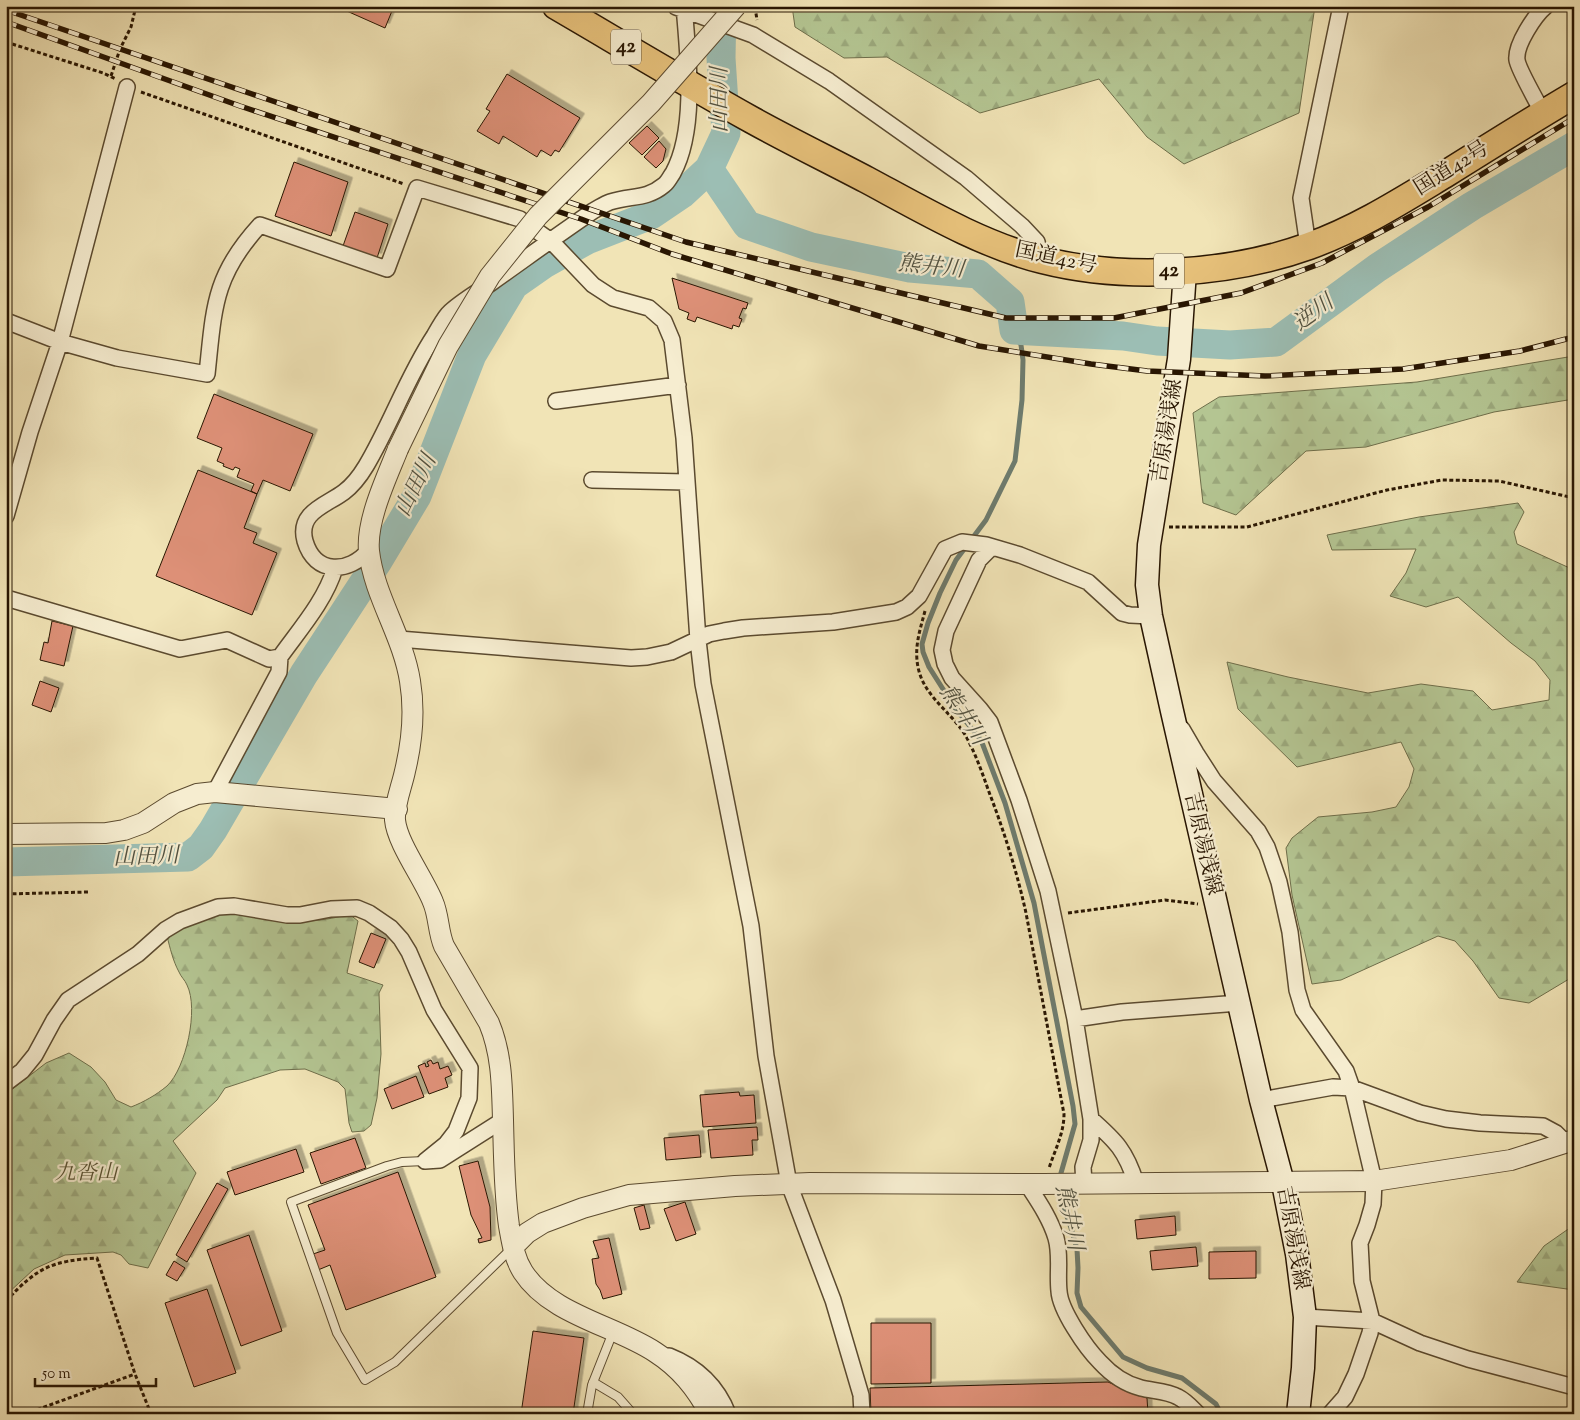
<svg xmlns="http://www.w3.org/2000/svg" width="1580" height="1420" font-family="'Sorts Mill Goudy','Noto Serif JP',serif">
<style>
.forest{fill:url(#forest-firs);stroke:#6e6e4a}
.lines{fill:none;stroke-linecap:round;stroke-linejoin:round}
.stream{stroke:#6e7b6d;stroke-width:5}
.river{stroke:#9cbeb4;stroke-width:29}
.building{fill:#dd9077;stroke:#291602;filter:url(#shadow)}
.service-casing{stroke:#5b4a2f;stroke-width:10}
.minor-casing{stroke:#5b4a2f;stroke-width:18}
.tertiary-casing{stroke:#5b4a2f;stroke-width:22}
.secondary-casing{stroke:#291602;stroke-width:25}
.trunk-casing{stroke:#291602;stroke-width:29}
.path{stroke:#291602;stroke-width:3;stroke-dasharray:4 2.5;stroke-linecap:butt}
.service{stroke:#f6edd0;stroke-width:8}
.minor{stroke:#f6edd0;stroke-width:15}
.tertiary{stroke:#f6edd0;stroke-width:20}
.secondary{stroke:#f6edd0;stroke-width:22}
.trunk{stroke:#e8c27b;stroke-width:26}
.rail-casing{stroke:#291602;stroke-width:5.5}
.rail{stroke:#f6edd0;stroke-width:4;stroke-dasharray:11;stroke-linecap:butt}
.tertiary-bridge-casing{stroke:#5b4a2f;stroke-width:22;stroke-linecap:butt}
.tertiary-bridge{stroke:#f6edd0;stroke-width:20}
.labels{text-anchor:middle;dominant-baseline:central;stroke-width:4.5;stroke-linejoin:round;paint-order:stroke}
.shield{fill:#f6edd0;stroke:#665640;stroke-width:1}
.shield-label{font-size:20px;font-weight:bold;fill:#291602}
.street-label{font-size:21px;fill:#291602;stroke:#f6edd0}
.park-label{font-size:21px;font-style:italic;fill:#5a5334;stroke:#f6edd0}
.water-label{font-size:22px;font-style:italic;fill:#515140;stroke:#f6edd0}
</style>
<defs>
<pattern id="forest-firs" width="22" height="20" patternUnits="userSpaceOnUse" patternTransform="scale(1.25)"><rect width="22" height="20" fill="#b4c592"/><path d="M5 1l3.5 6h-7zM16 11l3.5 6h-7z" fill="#9ba87c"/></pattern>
<filter id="shadow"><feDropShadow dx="4.5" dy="-4.5" stdDeviation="0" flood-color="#0004"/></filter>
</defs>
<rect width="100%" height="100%" fill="#f1e4b6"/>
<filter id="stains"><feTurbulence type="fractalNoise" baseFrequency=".004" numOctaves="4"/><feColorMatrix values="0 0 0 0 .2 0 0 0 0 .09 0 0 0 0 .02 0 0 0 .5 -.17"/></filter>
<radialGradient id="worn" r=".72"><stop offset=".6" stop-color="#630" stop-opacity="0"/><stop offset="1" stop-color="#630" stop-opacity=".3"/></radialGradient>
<!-- forest -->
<path class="forest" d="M792 6H1315L1299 113 1184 164 1147 137 1099 79 980 113 887 57 844 58 795 27Z
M1574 356V399L1494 412 1366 447 1306 451 1236 515 1203 503 1193 413 1219 397 1417 382Z
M1518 503 1524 512 1514 532 1517 544 1574 570V979H1569L1529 1003 1499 998 1473 961 1455 941 1438 936 1341 980 1312 984 1292 895 1286 848 1292 838 1318 817 1372 812 1396 807 1409 787 1414 769 1401 742 1297 767 1238 709 1227 662 1288 677 1368 693 1421 684 1473 691 1492 710 1549 700 1550 680 1535 661 1511 643 1458 597 1426 607 1390 596 1406 573 1416 549 1332 550 1327 535 1419 517Z
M232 911C274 918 307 927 349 914L358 921 347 973 383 985 379 993 381 1054 377 1098 371 1125 364 1131 352 1132 349 1123 345 1089 338 1082 305 1069 280 1070 225 1088 217 1100 173 1141 196 1173 148 1268 129 1264 121 1255 113 1252 65 1255 34 1269 6 1295V1094L46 1063 69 1053 91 1067 105 1082 116 1100 131 1107C144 1102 156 1095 167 1086 186 1068 199 1009 187 985 185 980 181 977 179 972 173 961 170 948 167 936L198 920Z
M1574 1225V1290L1517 1282 1544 1246Z"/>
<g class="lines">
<!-- stream -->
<path class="stream" d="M1014 330 1021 345 1023 360 1022 400 1015 461 986 520 956 560 940 593 928 623 922 644 923 652 929 667 955 708 981 740 1005 803 1034 903 1073 1106 1075 1124 1059 1180
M1059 1188 1060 1197 1071 1228 1077 1249 1078 1268 1077 1293 1081 1307 1123 1357 1147 1368 1182 1378 1216 1404 1221 1414"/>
<!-- river -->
<path class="river" d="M709 169 747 225 811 247 910 268 978 274 1010 302 1014 330 1123 336 1157 341 1230 345 1276 342 1377 268 1472 206 1574 146
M6 862 188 857 201 847 213 830 304 674 378 561 417 496 472 355 514 285 544 264 587 240 651 215 682 194 709 169 726 133 721 58 722 6"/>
</g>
<!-- building -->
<path class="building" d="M340 6H394L385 28 340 8Z
M507 74 580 118 559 152 555 150 551 156 541 150 537 157 503 136 499 144 477 131 490 111 486 109Z
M647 126 659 138 642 155 629 143Z
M659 141 666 149 663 161 656 168 644 157Z
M294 162 348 182 331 236 275 216Z
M355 212 388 224 377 258 343 246Z
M672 278 748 303 746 309 743 308 739 318 742 319 739 327 733 325 732 329 697 317 695 322 687 319 689 313 679 309Z
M214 394 313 434 290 491 263 480 257 494 251 491 254 484 237 477 240 469 235 467 233 470 223 466 224 464 217 461 222 448 197 438Z
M198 470 257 494 244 528 257 533 253 543 277 553 252 615 156 576Z
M52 621 73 626 64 666 40 660 44 642 48 643Z
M40 681 59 688 51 712 32 705Z
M371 933 386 939 374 968 359 962Z
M431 1060 433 1064 438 1062 440 1069 448 1066 452 1075 445 1078 448 1087 429 1094 418 1066 425 1063 426 1067 429 1066 427 1062Z
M416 1076 424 1097 392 1109 384 1089Z
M739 1092 740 1096 754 1095 756 1123 703 1127 700 1095Z
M757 1127 758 1140H752L753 1155 711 1158 708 1130Z
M699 1135 701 1157 666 1160 664 1138Z
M355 1138 366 1168 321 1184 310 1153Z
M296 1149 304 1172 235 1195 227 1172Z
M478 1161 490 1207 491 1240 479 1243 478 1239 482 1238 471 1215 459 1166Z
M398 1172 436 1277 346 1310 330 1265 318 1270 313 1254 325 1250 308 1205Z
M217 1183 228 1189 187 1262 176 1255Z
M685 1202 696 1234 676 1241 664 1209Z
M644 1205 650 1228 640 1230 634 1208Z
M1175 1216 1176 1235 1137 1239 1135 1220Z
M249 1235 282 1331 241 1346 207 1250Z
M609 1238 622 1294 603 1299 600 1290 596 1284 592 1259 599 1258 593 1241Z
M1196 1247 1198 1266 1152 1270 1150 1251Z
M1256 1251V1278L1209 1279V1252Z
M174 1261 185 1268 177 1281 166 1275Z
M207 1289 236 1373 194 1387 165 1303Z
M871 1323H931V1383L871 1384Z
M533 1331 584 1338 573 1414H521Z
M1108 1382 1147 1398 1148 1414H871L870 1388Z"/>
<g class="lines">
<!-- service casing -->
<g class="service-casing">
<path id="service" d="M425 1161 402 1162 387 1166 291 1202 337 1333 365 1380 395 1362 511 1249
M593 1382 618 1397 633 1414
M587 1414 592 1385 613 1332"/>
</g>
<!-- minor casing -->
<g class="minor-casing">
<path id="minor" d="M676 7 753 35 829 81 966 178 1022 226 1037 242 1041 260
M1543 113C1538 104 1518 68 1517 60 1515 45 1535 15 1546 6
M1308 246 1301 198 1341 6
M6 321 60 342 117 358 207 374C214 309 213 276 260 225L387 269 417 188 520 219 551 241 593 285 613 298 649 308 664 321 672 340 684 438 698 640 703 684 751 926 766 1056 789 1184 833 1300 861 1395 862 1414
M556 401 678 385
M592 480 687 482
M6 516 30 432 60 342 127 87
M992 547 979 560 946 631 942 650 945 664 952 678 980 709 990 722 1019 800 1048 891 1075 1019 1091 1119V1140L1083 1167 1084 1184
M369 550C349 574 315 575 305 541 297 512 327 505 344 492 352 486 360 476 366 466 391 424 407 377 434 336 438 329 443 320 448 314 460 302 478 292 491 283 525 259 559 234 593 211 599 208 604 204 610 202 631 195 646 200 664 185 668 182 670 177 673 173 697 129 688 55 684 6
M6 598 180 649 227 640 269 659 280 657C300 629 325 601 335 568
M399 639 631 658 647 657 671 652 709 634 724 631 743 628 833 622 896 612 907 607 919 596 945 549 962 542 986 545 1020 555 1088 582 1122 613 1130 615 1151 616
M1182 729 1196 753 1214 781 1258 831 1267 847 1279 882 1290 932 1297 990 1303 1010 1346 1071 1352 1088 1374 1181 1373 1204 1367 1225 1360 1243 1362 1281 1372 1321 1370 1333 1356 1374 1345 1397 1330 1414
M215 792 279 672 280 657
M1075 1019 1122 1012 1239 1003
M6 1083 22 1071 35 1055 54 1020 68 1000 138 954 165 930 180 921 218 907 234 906 287 915H300L331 909 357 908 369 913 391 928 401 939 409 952 434 1010 470 1068 469 1098 456 1131 446 1144 425 1161 440 1160 503 1120
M1261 1100 1333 1087 1352 1088 1420 1113 1446 1119 1480 1123 1543 1126 1556 1133 1566 1143
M1091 1119C1116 1141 1126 1151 1136 1183
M1027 1184C1038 1201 1050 1218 1056 1238 1061 1255 1057 1273 1059 1291 1060 1310 1086 1348 1100 1362 1111 1374 1125 1384 1141 1388 1153 1391 1167 1391 1178 1397 1186 1401 1192 1408 1198 1414
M1305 1317 1372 1321 1420 1343 1468 1359 1574 1387
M669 1356C697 1367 717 1386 728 1414"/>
</g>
<!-- tertiary casing -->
<g class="tertiary-casing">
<path id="tertiary" d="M398 449C387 477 366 520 369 551 374 596 403 636 410 681 415 711 412 742 405 771 402 786 394 804 395 820 397 843 424 879 433 902 439 916 438 932 444 946L489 1023C502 1054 502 1086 503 1120 504 1155 504 1191 509 1226 512 1242 514 1258 523 1272 551 1315 614 1325 655 1352 680 1368 696 1388 710 1414
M6 834 106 833 124 830 143 823 174 803 197 794 215 792 397 809
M513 1247 527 1233 543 1223 583 1208 629 1195 735 1186 810 1183 1043 1184 1374 1181 1511 1160 1574 1140"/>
</g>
<!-- secondary casing -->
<g class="secondary-casing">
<path id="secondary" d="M1185 271 1179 359 1149 545 1147 585 1151 616 1172 711 1261 1100 1283 1183 1297 1254 1305 1317 1303 1368 1298 1414"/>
</g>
<!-- trunk casing -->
<g class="trunk-casing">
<path id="trunk" d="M556 6C621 44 686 83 752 120 790 141 829 160 867 180 921 209 982 245 1042 260 1125 281 1228 275 1309 246 1357 229 1401 201 1444 175 1487 148 1530 121 1574 95"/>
</g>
<!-- path -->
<path class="path" d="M755 7 757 20
M6 42 103 73 116 79
M111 76 120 49 131 27 136 6
M141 92 404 184
M1169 527H1247L1387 490 1442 480 1499 481 1574 498
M925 611C920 630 914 647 918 667 924 699 956 714 969 742 977 758 983 775 989 792 1004 831 1017 872 1026 913L1064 1114C1064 1133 1055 1150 1049 1168
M6 894 88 892
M1068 913 1165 900 1198 904
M6 1301C38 1267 51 1261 97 1258L135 1374 151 1414
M25 1414 135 1374"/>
<!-- service -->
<use href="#service" class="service"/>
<!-- minor -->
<use href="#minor" class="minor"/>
<!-- tertiary -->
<use href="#tertiary" class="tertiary"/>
<!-- secondary -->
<use href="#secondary" class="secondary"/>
<!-- trunk -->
<use href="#trunk" class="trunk"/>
<!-- rail casing -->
<g class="rail-casing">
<path id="rail" d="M6 10 686 242 1006 318H1114L1241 293 1322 263 1428 207 1574 118
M6 22 240 106 581 219 672 254 979 346 1091 364 1147 371 1265 376 1403 369 1520 351 1574 337"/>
</g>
<!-- rail -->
<use href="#rail" class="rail"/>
<!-- tertiary-bridge casing -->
<g class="tertiary-bridge-casing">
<path id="tertiary-bridge" d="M398 449 448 346 490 276 538 216 651 103 736 6"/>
</g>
<!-- tertiary-bridge -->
<use href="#tertiary-bridge" class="tertiary-bridge"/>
</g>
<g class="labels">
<!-- shield labels -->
<g class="shield">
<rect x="611" y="29.5" width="30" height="35" rx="4"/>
<rect x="1154" y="253.5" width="30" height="35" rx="4"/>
</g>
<g class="shield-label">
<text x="626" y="47">42</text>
<text x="1169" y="271">42</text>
</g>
<!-- street labels -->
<g class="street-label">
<text transform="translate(1452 169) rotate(-32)">国道42号</text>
<text transform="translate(1056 259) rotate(12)">国道42号</text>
<text transform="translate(1168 431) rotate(-81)">吉原湯浅線</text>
<text transform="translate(1202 844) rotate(77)">吉原湯浅線</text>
<text transform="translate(1292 1238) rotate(80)">吉原湯浅線</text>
</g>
<!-- park labels -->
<g class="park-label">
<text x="86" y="1174">九沓山</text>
</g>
<!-- water labels -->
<g class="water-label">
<text transform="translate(721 100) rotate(-90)">山田川</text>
<text transform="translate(931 268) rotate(6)">熊井川</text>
<text transform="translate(1314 314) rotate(-36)">逆川</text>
<text transform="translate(417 486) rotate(-64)">山田川</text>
<text transform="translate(962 716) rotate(57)">熊井川</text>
<text transform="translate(146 858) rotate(-2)">山田川</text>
<text transform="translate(1068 1218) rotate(79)">熊井川</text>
</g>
</g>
<!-- margin -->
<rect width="1580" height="1420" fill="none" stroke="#f1e4b6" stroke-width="25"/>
<rect x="8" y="8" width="1565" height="1405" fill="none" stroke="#291602" stroke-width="2.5"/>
<rect x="12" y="12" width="1555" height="1395" fill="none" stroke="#291602"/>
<!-- scale -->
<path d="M35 1378v8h121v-8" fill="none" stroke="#291602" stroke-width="2.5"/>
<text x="42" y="1378" font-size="15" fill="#291602" stroke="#f6edd0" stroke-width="4" paint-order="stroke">50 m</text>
<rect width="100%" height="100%" filter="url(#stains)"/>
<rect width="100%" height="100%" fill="url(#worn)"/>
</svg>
